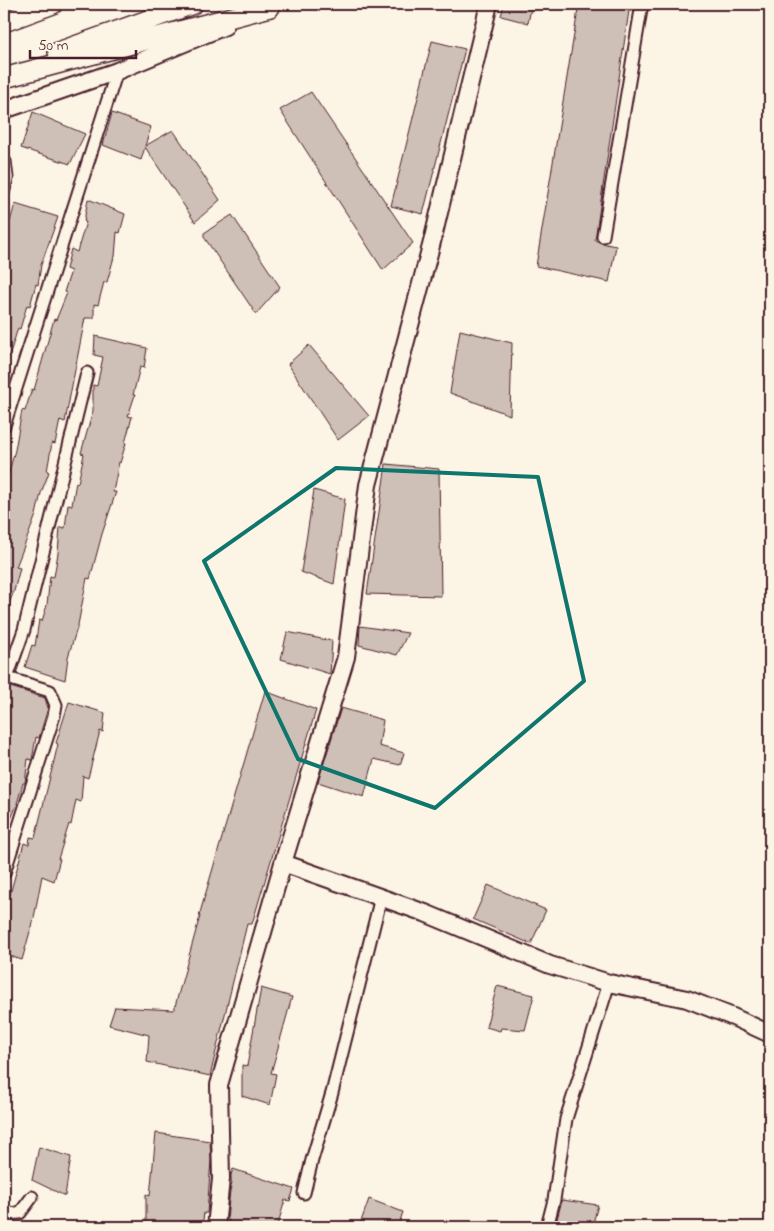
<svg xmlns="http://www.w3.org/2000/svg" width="774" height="1231" font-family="'Indie Flower',sans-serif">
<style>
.building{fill:#cfc0b7;stroke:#4a1f2b}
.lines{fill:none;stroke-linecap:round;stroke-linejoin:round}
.lane-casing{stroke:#4a1f2b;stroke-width:9}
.street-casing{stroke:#4a1f2b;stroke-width:15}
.secondary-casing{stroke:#4a1f2b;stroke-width:20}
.primary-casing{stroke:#4a1f2b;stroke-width:22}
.lane{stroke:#fcf5e5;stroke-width:5.5}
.street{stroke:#fcf5e5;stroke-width:11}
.secondary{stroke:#fcf5e5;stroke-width:16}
.primary{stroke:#fcf5e5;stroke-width:19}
.marked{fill:none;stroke:#0f766e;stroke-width:4;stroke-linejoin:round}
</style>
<rect width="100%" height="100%" fill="#fcf5e5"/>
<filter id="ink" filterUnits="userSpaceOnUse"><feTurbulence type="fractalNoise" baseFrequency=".02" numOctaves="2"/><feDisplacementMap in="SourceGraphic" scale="10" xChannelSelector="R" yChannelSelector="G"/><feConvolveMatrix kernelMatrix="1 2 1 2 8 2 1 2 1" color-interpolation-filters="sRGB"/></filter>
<g filter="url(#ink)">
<!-- building -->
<path class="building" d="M504 4H532L528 23 501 16Z
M579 4H630L595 240 601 243 616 246 609 282 536 266Z
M432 41 465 49 423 214 391 206Z
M311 92 413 243 383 270 280 110Z
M33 112 85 134 70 164 21 148Z
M112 113 151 127 145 146 173 130 220 200 195 222 145 147 141 160 103 145Z
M88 199 125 214 120 233 117 232 115 257H114L107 282H104L98 305 94 304V318H85L65 422 60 420 55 444 52 443 47 471 49 472 41 493 36 515 16 567 20 568 14 591 4 616V482L6 483 15 450 22 410 25 411 32 389 34 390 54 319 56 320 67 293 64 292 71 271 66 269 71 249 77 252 86 222 84 221Z
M15 204 58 217 41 265 38 285 36 284 30 306 27 305 20 329 18 328 6 366 4 365V243Z
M232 215 280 287 256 314 204 237V233Z
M460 330 512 343 510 415 450 393Z
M95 336 147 348 144 368 140 367 133 395H135L128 416 132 417 125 443H126L120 463 119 462 113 492H116L102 534 90 579 87 578 78 625 68 657 65 680 25 667 32 645 35 646 39 620 42 621 47 605 50 576 54 577 58 553 60 527 65 528 68 504 72 505 76 482 78 483 84 454 81 453 93 411V385L97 386 103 357 94 355Z
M309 345 369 416 338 440 288 364Z
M386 464 439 469 441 596 367 594Z
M314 490 345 499 334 584 301 572Z
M360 626 408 633 397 655 359 645Z
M287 632 332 641 330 674 281 659Z
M4 685 45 698 48 708 39 738 36 737 32 760 28 759 25 783H23L16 807 5 833Z
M265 691 316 710 252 924H247L210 1076 147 1062 149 1035 109 1025 115 1007 174 1010 200 916H199Z
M69 702 105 713 103 732 100 731 88 778 83 776 81 802 76 800 71 825 69 824 58 859H60L54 881 42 876 32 928H31L22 960 4 954V909L7 897 9 898 24 843 29 845 30 837 35 838 53 765 58 744 56 743Z
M341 708 383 720 379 746 404 753 400 765 374 759 364 797 318 782Z
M488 885 546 910 531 944 473 919Z
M497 986 534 995 525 1030 501 1028 500 1031 486 1027Z
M261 988 292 997 271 1073 276 1074 270 1105 242 1096V1065L247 1066Z
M156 1133 210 1141 211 1160 207 1213H204L202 1227H146V1194L150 1196Z
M39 1147 71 1157 65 1196 32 1180Z
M233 1169 294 1189 290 1201 285 1200 277 1227H227L229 1220 227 1219 230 1191 232 1183 231 1182V1175Z
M369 1199 403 1212 398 1227H359Z
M562 1200 598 1205 592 1227H555Z"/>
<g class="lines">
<!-- lane casing -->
<g class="lane-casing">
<path id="lane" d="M4 202 10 178 8 161"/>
</g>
<!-- street casing -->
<g class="street-casing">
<path id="street" d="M603 236 642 4
M4 426 117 71
M4 677 50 691 56 705 54 716 4 873
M7 678 24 630 87 373
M304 1193 312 1160 332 1093 381 897
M4 1214 20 1213 32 1197
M547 1227 554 1200 566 1119 609 983"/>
</g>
<!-- secondary casing -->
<g class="secondary-casing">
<path id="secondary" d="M4 110 117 71 225 26
M283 863 425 913 550 965 609 983 687 999 733 1017 770 1034
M216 1227 221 1179 219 1085 283 863 346 657 368 485 432 242 489 4"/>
</g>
<!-- primary casing -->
<g class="primary-casing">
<path id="primary" d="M4 22 53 4
M58 52 193 4
M4 78 270 7"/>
</g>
<!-- lane -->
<use href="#lane" class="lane"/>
<!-- street -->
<use href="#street" class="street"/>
<!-- secondary -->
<use href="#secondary" class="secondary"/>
<!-- primary -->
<use href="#primary" class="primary"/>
</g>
</g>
<!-- marked area -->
<path class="marked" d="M336 468 538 477 584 681 435 808 298 759 204 561Z"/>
<!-- margin -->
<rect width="774" height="1231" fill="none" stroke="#fcf5e5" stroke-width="20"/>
<rect x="10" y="10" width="754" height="1211" fill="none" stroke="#4a1f2b" stroke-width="2" filter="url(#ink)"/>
<!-- scale -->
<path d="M30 50v8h106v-8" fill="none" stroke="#4a1f2b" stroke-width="2.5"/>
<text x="38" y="50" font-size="15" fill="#4a1f2b" stroke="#fcf5e5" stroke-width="4" paint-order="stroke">50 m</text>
</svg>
